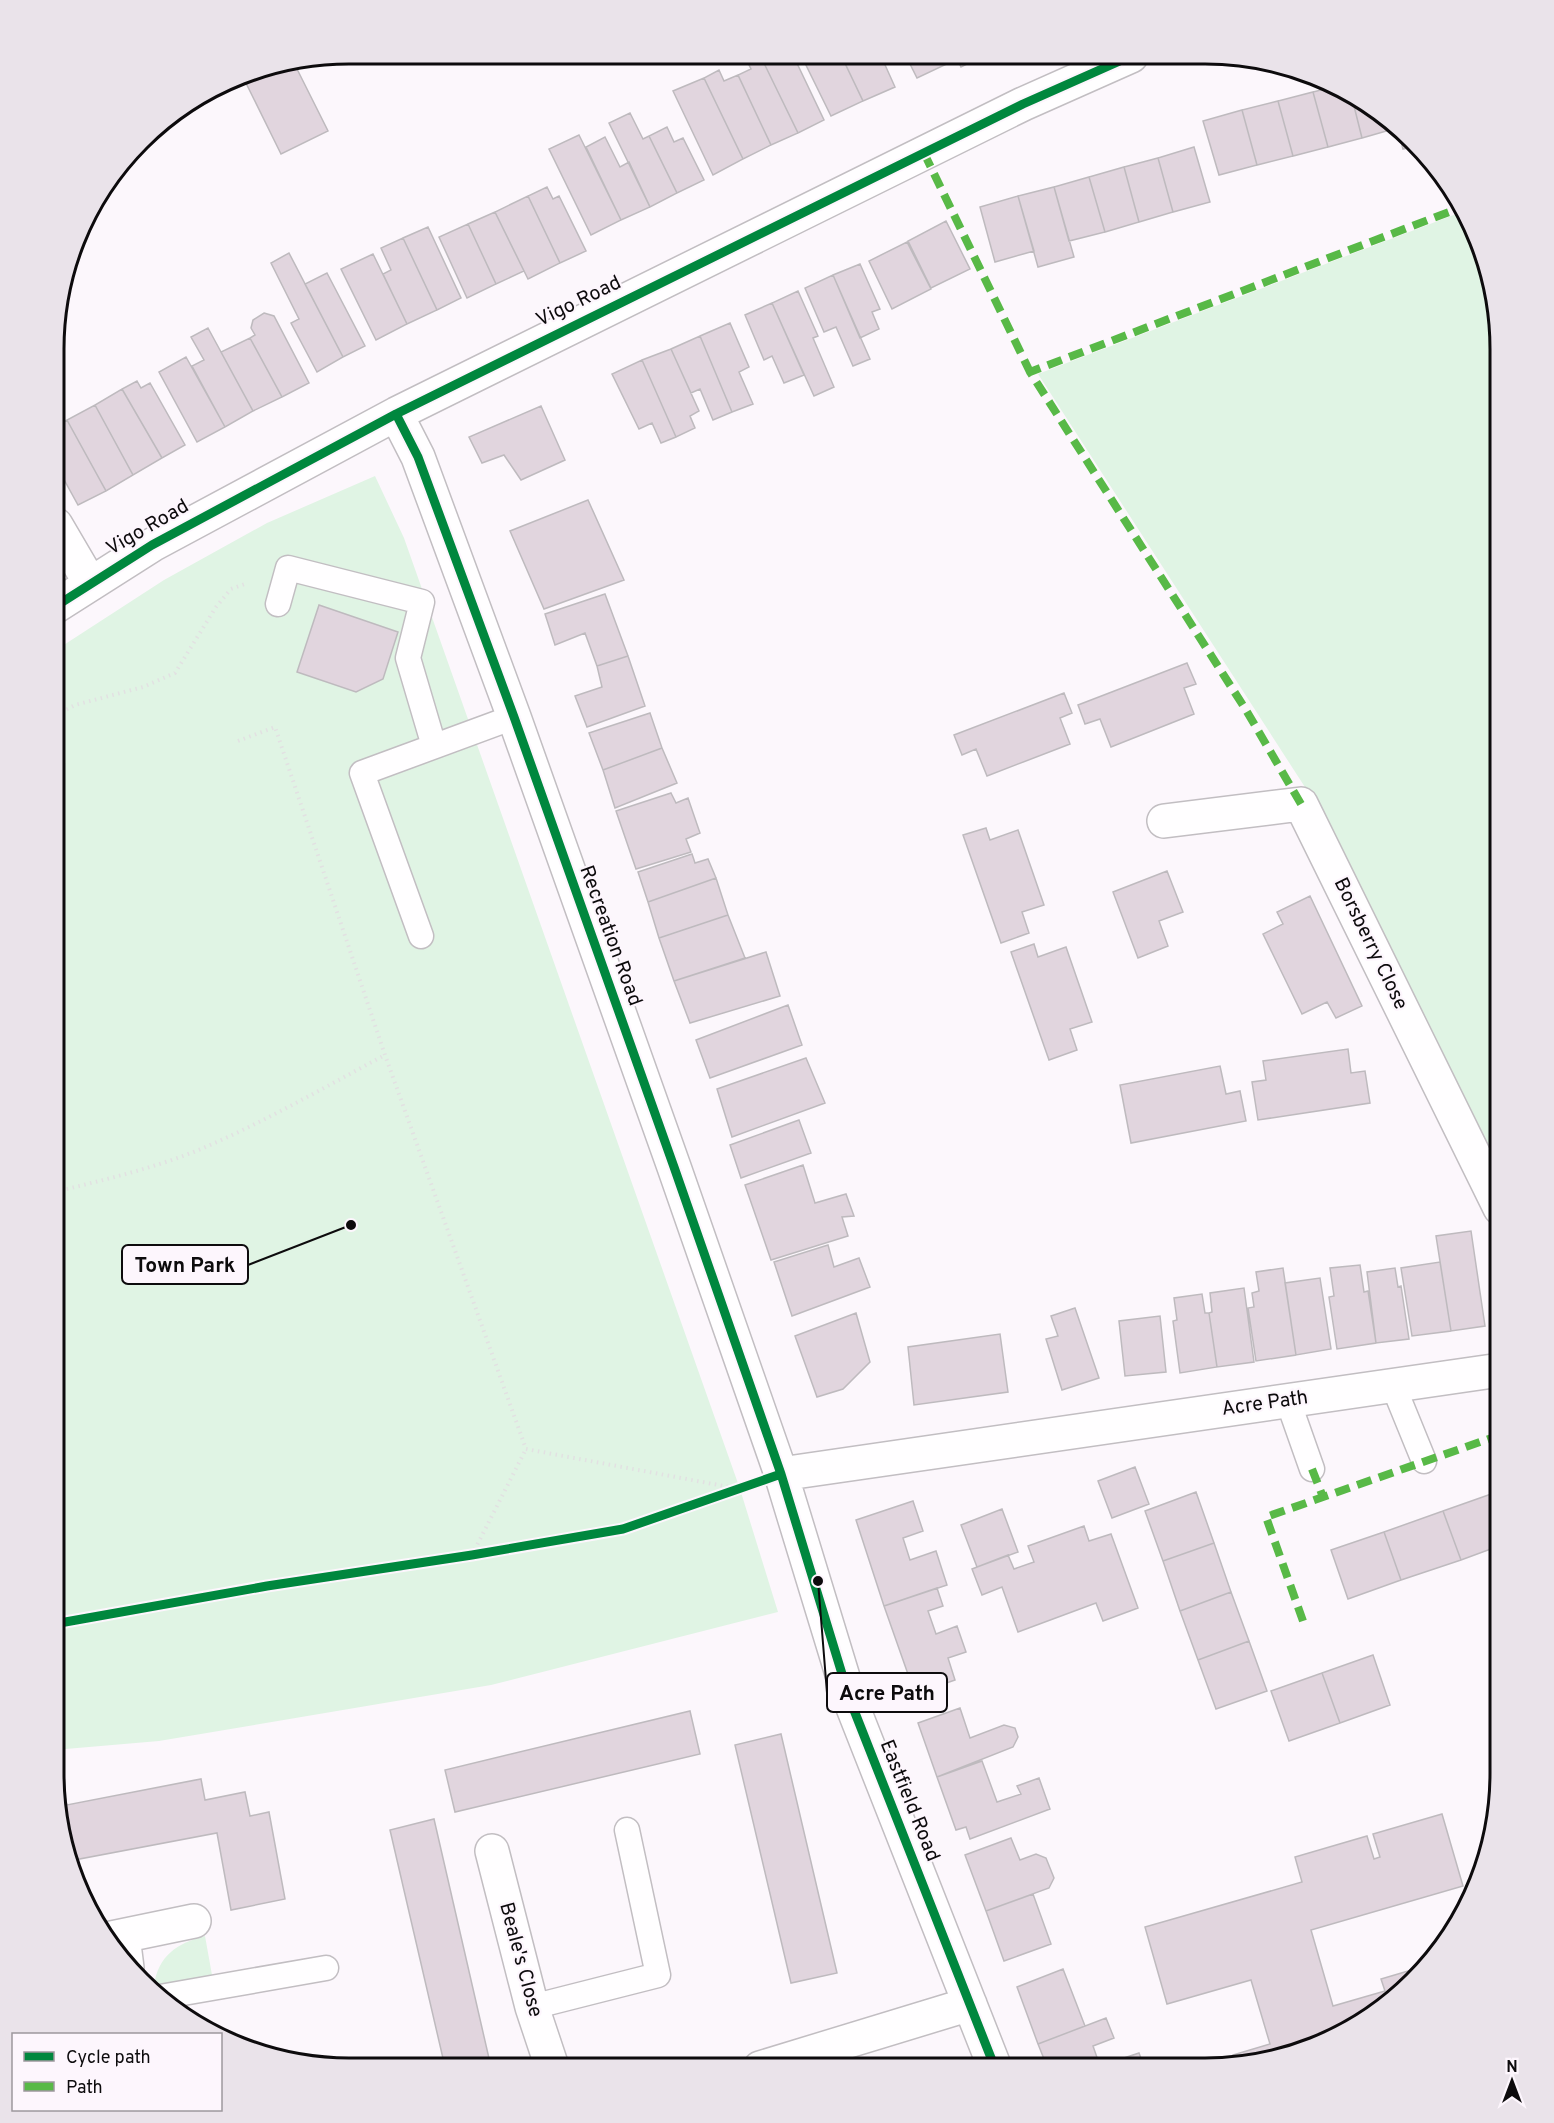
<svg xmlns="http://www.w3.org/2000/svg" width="1554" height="2123" font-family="Overpass,sans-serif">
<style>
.green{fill:#e0f4e4}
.building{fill:#e1d5de;stroke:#bebabe;stroke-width:1.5}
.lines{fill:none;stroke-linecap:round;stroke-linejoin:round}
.service-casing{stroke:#c2bec2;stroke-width:27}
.minor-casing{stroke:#c2bec2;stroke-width:36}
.path{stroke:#e2e1e2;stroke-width:4;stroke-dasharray:1.5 4.5;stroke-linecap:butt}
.service{stroke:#fffeff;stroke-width:24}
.minor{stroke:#fffeff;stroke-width:33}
.quiet{stroke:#58b947;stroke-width:8;stroke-dasharray:15 8;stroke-linecap:butt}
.cycleway-casing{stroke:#fdf6fd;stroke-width:13}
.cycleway{stroke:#00873e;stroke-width:9}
.labels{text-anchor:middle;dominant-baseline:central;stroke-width:4.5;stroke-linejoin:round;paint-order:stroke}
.street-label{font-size:20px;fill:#0d0b0d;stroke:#fdf6fd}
.rim{fill:none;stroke:#0d0b0d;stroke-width:3}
.leader{fill:none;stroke:#0d0b0d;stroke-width:2}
.callout-dot{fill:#0d0b0d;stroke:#fdf6fd;stroke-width:2}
.callout{fill:#fdf6fd;stroke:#0d0b0d;stroke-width:2}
.callout-label{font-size:21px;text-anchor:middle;font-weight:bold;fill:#0d0b0d}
</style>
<rect width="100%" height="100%" fill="#fcf7fc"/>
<!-- green -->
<path class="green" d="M1464 211 1469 218 1490 273 1500 349V1169L1312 798 1038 374Z
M375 476 404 538 740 1489 778 1612 491 1685 159 1741 54 1750 56 650 164 580 267 523Z
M205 1936 212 1975 154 1986C158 1956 177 1943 205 1936Z"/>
<!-- building -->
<path class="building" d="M744 55H760L798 133 771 145 738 75 751 69Z
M760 55H793L824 120 798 133Z
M801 55H841L863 101 831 116Z
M841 55 881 56 895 87 863 101Z
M906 56H948L951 62 917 78Z
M956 56H983L961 67Z
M294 63 328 131 281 154 244 79 266 68Z
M719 70 724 81 738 75 771 145 743 159 704 78Z
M704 78 743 159 713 175 673 91Z
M229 85 230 87 196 104Z
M1336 86 1351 94 1362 138 1328 147 1313 92Z
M1313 92 1328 147 1293 156 1278 101Z
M1351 94 1369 104 1397 128 1362 138Z
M1278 101 1293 156 1257 165 1242 110Z
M1242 110 1257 165 1219 175 1203 121Z
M630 113 643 139 649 136 677 193 650 207 609 123Z
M667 127 674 142 683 138 704 180 677 193 649 136Z
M1398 130 1416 146 1403 149Z
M579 135 621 220 591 235 549 149Z
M605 137 620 167 629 162 650 207 621 220 586 147Z
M1194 147 1210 202 1173 212 1158 158Z
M1158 158 1173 212 1139 222 1124 167Z
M1124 167 1139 222 1105 232 1089 177Z
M1089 177 1105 232 1069 241 1054 187Z
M547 187 553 199 559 196 586 251 560 263 528 196Z
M1054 187 1074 257 1038 267 1018 196Z
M528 196 560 263 528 279 495 212Z
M1018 196 1034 251 995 262 980 207Z
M495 212 524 271 496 284 468 224Z
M946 221 970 269 931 288 908 241Z
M468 224 496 284 467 298 439 237Z
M428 227 461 298 437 310 403 238Z
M403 238 437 310 407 324 383 274 391 270 381 248Z
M907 242 931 289 892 309 869 261Z
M289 253 343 357 317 372 291 323 299 319 271 263Z
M373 254 407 324 376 340 341 269Z
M860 264 880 309 872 312 879 329 860 338 833 275Z
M327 273 365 346 343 357 305 284Z
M833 275 870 359 853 366 836 327 824 332 805 288Z
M798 291 818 336 813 338 834 387 814 396 772 303Z
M772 303 804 375 784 383 772 356 764 360 745 315Z
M264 313 274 316 309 383 282 397 250 338 255 335 251 328 253 320Z
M730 323 749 367 739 372 753 404 732 412 700 336Z
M208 328 253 411 225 427 192 366 204 360 191 337Z
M700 336 732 412 713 420 700 389 691 393 671 349Z
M250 338 282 397 253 411 221 352Z
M671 349 699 411 690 416 695 428 676 437 642 360Z
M186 357 225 427 197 442 159 372Z
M642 360 676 437 661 443 652 423 639 429 612 374Z
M137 381 141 388 150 383 185 445 162 458 122 389Z
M122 389 162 458 133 475 95 405Z
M95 405 133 475 106 491 67 420Z
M541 406 565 460 521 480 504 455 482 463 469 437Z
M67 420 106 491 78 505 56 465V426Z
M588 500 624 580 544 609 510 531Z
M605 594 628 656 597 666 585 633 555 645 545 614Z
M319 605 398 632 383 679 356 692 297 672Z
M628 656 645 706 587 727 575 696 602 687 597 666Z
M1187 663 1196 684 1184 688 1194 714 1111 747 1100 719 1085 724 1078 705Z
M1064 693 1072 713 1060 718 1070 744 987 776 976 749 962 755 954 735Z
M650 713 662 748 603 770 589 733Z
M662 748 677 783 615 808 603 770Z
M671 793 676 803 688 798 700 833 686 839 691 852 636 869 616 811Z
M986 828 990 840 1018 830 1044 905 1022 912 1029 933 1001 943 963 835Z
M692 854 695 863 708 859 716 878 648 902 638 872Z
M1167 871 1183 912 1159 921 1168 946 1138 958 1113 892Z
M716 878 728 915 659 938 648 902Z
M1310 896 1362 1006 1336 1018 1327 1002 1302 1014 1263 934 1283 924 1277 912Z
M728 915 745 958 674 981 659 938Z
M1034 944 1038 957 1066 947 1092 1022 1070 1029 1077 1050 1049 1060 1011 952Z
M766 952 780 996 690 1023 674 981Z
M788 1005 802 1045 710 1078 696 1040Z
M1348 1049 1351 1073 1365 1071 1370 1103 1258 1120 1252 1082 1266 1080 1263 1061Z
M806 1058 825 1103 732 1137 717 1089Z
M1220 1066 1226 1094 1240 1091 1246 1121 1131 1143 1120 1085Z
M799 1120 811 1153 741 1178 730 1145Z
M803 1165 815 1203 846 1194 854 1216 842 1217 848 1236 771 1260 745 1185Z
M1471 1231 1485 1326 1451 1331 1436 1236Z
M828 1245 834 1267 859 1258 870 1287 792 1316 774 1262Z
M1440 1262 1451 1331 1412 1336 1401 1268Z
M1360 1265 1364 1292 1368 1291 1376 1343 1337 1349 1329 1297 1334 1296 1330 1268Z
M1283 1268 1296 1355 1256 1361 1248 1308 1254 1307 1252 1293 1259 1291 1256 1272Z
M1395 1268 1398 1287 1401 1286 1409 1339 1376 1343 1367 1272Z
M1320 1278 1331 1349 1296 1355 1285 1283Z
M1244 1288 1254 1362 1217 1367 1209 1313 1212 1312 1210 1293Z
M1202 1294 1205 1313H1209L1217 1367 1180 1373 1173 1321 1177 1320 1174 1298Z
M1075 1308 1099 1378 1062 1390 1046 1339 1058 1336 1051 1316Z
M856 1313 870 1362 843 1389 817 1397 795 1336Z
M1160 1316 1166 1372 1125 1376 1119 1321Z
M1000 1334 1008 1392 914 1405 908 1347Z
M1135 1467 1149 1504 1112 1518 1098 1481Z
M1499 1491V1509L1494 1493Z
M1196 1492 1214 1543 1163 1561 1145 1511Z
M1494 1493 1499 1509V1546L1461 1560 1443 1511Z
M913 1501 923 1531 903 1538 910 1560 936 1551 947 1585 884 1606 856 1520Z
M1002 1509 1018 1552 977 1567 961 1525Z
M1443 1511 1461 1560 1401 1580 1384 1532Z
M1084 1526 1089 1541 1111 1534 1138 1608 1103 1621 1096 1603 1018 1632 1002 1587 982 1595 972 1569 1008 1555 1014 1569 1034 1562 1028 1546Z
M1384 1532 1401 1580 1348 1599 1331 1550Z
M1214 1543 1231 1592 1180 1611 1163 1561Z
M937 1588 943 1606 928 1611 936 1634 957 1626 966 1652 948 1658 955 1680 915 1694 884 1606Z
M1231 1592 1249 1641 1198 1660 1180 1611Z
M1249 1641 1267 1691 1216 1709 1198 1660Z
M1373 1655 1390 1705 1340 1723 1322 1673Z
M1322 1673 1340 1723 1289 1741 1271 1691Z
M960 1708 970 1738 1004 1725 1015 1728 1018 1737 1013 1747 937 1777 918 1723Z
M690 1711 700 1754 455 1812 445 1770Z
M781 1734 837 1973 791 1983 735 1745Z
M982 1761 997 1802 1021 1794 1017 1786 1039 1778 1050 1809 970 1839 966 1827 956 1830 937 1777Z
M201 1779 205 1800 245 1792 250 1816 269 1812 285 1899 231 1910 217 1833 74 1860 73 1853 66 1855 57 1799 65 1797 67 1805Z
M1442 1814 1463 1886 1311 1930 1333 2006 1385 1991 1381 1979 1425 1966 1400 1995 1336 2038 1281 2059 1236 2065 1233 2055 1270 2044 1251 1980 1167 2004 1145 1927 1302 1882 1295 1857 1367 1836 1374 1859 1380 1857 1373 1834Z
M434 1819 491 2067H445L390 1830Z
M1011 1838 1020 1860 1036 1854 1046 1858 1054 1878 1049 1888 986 1911 965 1855Z
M1033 1894 1051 1944 1004 1961 986 1911Z
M1063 1969 1085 2026 1038 2044 1017 1987Z
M1106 2018 1114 2038 1093 2046 1101 2069H1048L1038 2044Z
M1139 2053 1145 2069H1108L1106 2064Z"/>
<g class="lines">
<!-- service casing -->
<g class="service-casing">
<path id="service" d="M278 604 288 568 422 602 408 658 434 746
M421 936 362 773 514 717
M1393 1385 1424 1461
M1288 1401 1312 1469
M160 1997 326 1968
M532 2007 658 1975 627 1830"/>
</g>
<!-- minor casing -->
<g class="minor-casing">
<path id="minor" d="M396 414 418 457 514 717 674 1167 781 1474 850 1700 995 2068
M56 525 90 583
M56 606 152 545 396 414 1023 104 1131 56
M1164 821 1301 804 1500 1208
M781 1474 1500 1370
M492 1851 532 2007 552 2067
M123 1936 127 1968
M107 1939 194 1921
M760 2068 970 2004"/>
</g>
<!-- path -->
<path class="path" d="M56 715 75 705 143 687 175 673 216 607 231 589 248 583
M238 741 275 727 385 1055 526 1449 740 1489
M55 1192C103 1180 151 1169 196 1151 261 1124 323 1088 385 1055
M472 1555 526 1449"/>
<!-- service -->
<use href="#service" class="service"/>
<!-- minor -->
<use href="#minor" class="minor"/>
<!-- quiet -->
<path class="quiet" d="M924 153 1030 372
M1301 804 1246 710 1030 372 1462 207
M1312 1469 1323 1497
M1303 1621 1266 1517 1500 1435"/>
<!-- cycleway casing -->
<g class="cycleway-casing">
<path id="cycleway" d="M396 414 418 457 514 717 674 1167 781 1474 850 1700 995 2068
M56 606 152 545 396 414 1023 104 1131 56
M54 1624 267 1586 472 1555 623 1529 781 1474"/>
</g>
<!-- cycleway -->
<use href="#cycleway" class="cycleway"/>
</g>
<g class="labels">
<!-- street labels -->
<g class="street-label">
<text transform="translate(579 302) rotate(-26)">Vigo Road</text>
<text transform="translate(148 528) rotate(-30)">Vigo Road</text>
<text transform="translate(610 936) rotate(70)">Recreation Road</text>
<text transform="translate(1370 944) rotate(64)">Borsberry Close</text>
<text transform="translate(1265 1404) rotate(-8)">Acre Path</text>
<text transform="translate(909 1801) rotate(68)">Eastfield Road</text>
<text transform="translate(520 1960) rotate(75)">Beale's Close</text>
</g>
</g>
<!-- crop -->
<path d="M0 0H1554V2123H0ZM349 64H1205A285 285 0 0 1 1490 349V1773A285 285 0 0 1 1205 2058H349A285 285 0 0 1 64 1773V349A285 285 0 0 1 349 64Z" fill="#eae3ea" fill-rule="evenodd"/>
<path class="rim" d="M349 64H1205A285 285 0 0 1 1490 349V1773A285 285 0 0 1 1205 2058H349A285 285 0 0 1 64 1773V349A285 285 0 0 1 349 64Z"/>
<!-- callouts -->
<path class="leader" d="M351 1225L248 1265M818 1581L827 1693"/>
<g class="callout-dot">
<circle cx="351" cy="1225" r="6"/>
<circle cx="818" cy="1581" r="6"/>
</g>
<g class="callout">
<rect x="122" y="1245" width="126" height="39" rx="6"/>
<rect x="827" y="1673" width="120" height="39" rx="6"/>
</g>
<g class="callout-label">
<text x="185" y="1272">Town Park</text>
<text x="887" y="1700">Acre Path</text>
</g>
<!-- legend -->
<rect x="12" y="2033" width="210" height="78" fill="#fdf6fd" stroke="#9d989d" stroke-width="1.5"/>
<rect x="24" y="2052" width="30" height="9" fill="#00873e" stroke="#9d989d" stroke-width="1.5"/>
<text x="66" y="2063" font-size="18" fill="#0d0b0d">Cycle path</text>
<rect x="24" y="2082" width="30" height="9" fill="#58b947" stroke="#9d989d" stroke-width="1.5"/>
<text x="66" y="2093" font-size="18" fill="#0d0b0d">Path</text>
<!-- north arrow -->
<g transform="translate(1512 2081)" stroke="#fdf6fd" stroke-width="4.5" paint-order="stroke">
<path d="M0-4.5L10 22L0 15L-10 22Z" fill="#0d0b0d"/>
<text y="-9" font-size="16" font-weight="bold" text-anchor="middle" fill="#0d0b0d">N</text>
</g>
</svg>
